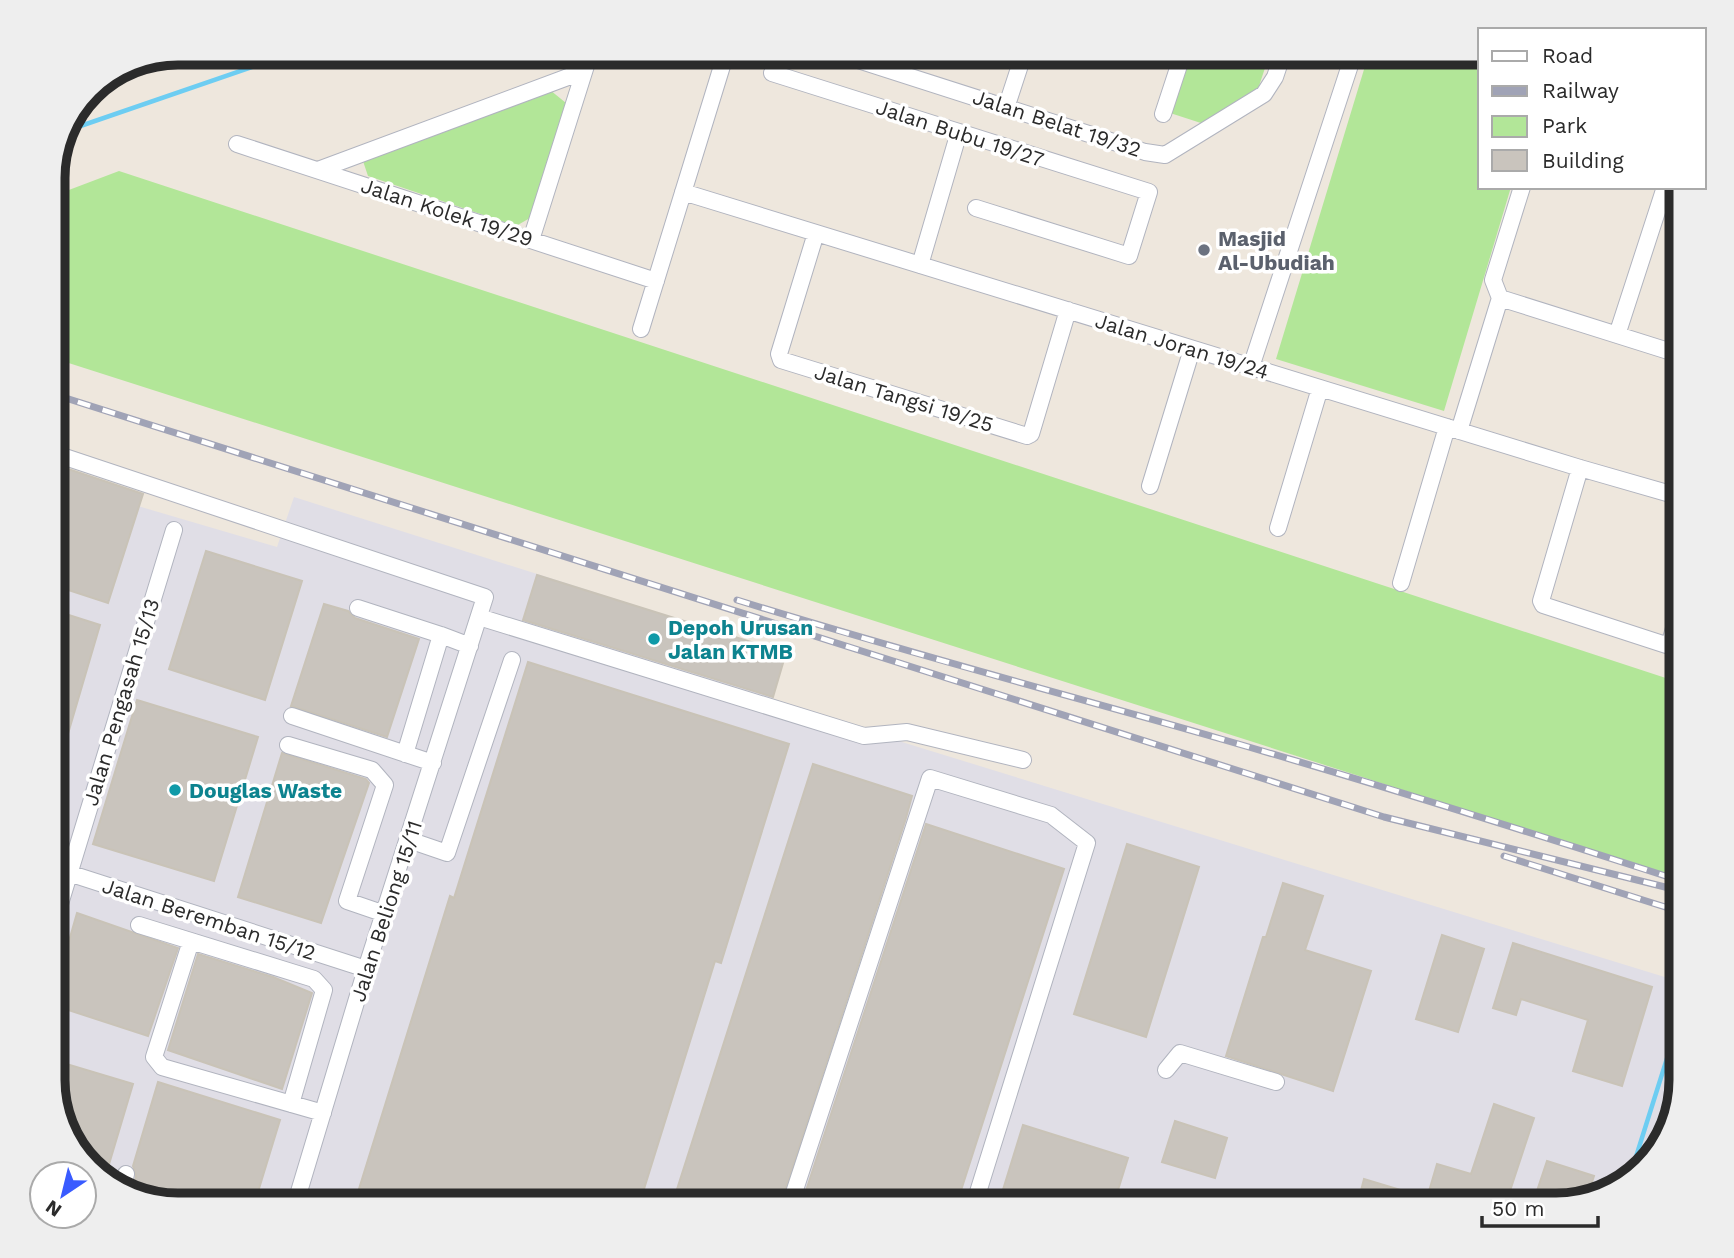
<svg xmlns="http://www.w3.org/2000/svg" width="1734" height="1258" font-family="'Work Sans',sans-serif">
<style>
.industrial{fill:#e0dee6}
.green{fill:#b2e698}
.lines{fill:none;stroke-linecap:round;stroke-linejoin:round}
.stream{stroke:#6dcdf2;stroke-width:4.5}
.building{fill:#c9c4bd;stroke:#c9c3b7;stroke-width:2}
.minor-casing{stroke:#b1b4bf;stroke-width:18}
.minor{stroke:#fff;stroke-width:16}
.rail-casing{stroke:#a0a3b6;stroke-width:7}
.rail{stroke:#fff;stroke-width:4.5;stroke-dasharray:13;stroke-linecap:butt}
.worship-dot{fill:#6b7280;stroke:#fff;stroke-width:2.5}
.culture-dot{fill:#0f9aa8;stroke:#fff;stroke-width:2.5}
.labels{text-anchor:middle;dominant-baseline:central;stroke-width:7;stroke-linejoin:round;paint-order:stroke}
.street-label{font-size:21px;fill:#2b2b2b;stroke:#fff}
.worship-label{font-size:21px;font-weight:bold;fill:#5b616d;stroke:#fff;text-anchor:start}
.culture-label{font-size:21px;font-weight:bold;fill:#0d838f;stroke:#fff;text-anchor:start}
.rim{fill:none;stroke:#2b2b2b;stroke-width:9}
</style>
<rect width="100%" height="100%" fill="#eee7dd"/>
<!-- industrial -->
<path class="industrial" d="M53 481 277 547 294 497 786 653 772 702 1681 982V1081L1656 1156 1612 1192 1556 1205H177L102 1180 69 1143 53 1088Z"/>
<!-- green -->
<path class="green" d="M178 53H207L89 92 95 84Z
M1186 53H1270L1258 89 1204 124 1167 112Z
M1369 53H1480V187H1511L1444 411 1276 359Z
M550 90 566 103 530 218 516 226 368 176 363 161Z
M119 171 1681 683V879L53 358V196Z"/>
<g class="lines">
<!-- stream -->
<path class="stream" d="M63 132 293 53
M1629 1179 1681 1014"/>
</g>
<!-- building -->
<path class="building" d="M53 464 143 494 108 603 53 585Z
M206 551 302 581 265 700 169 669Z
M537 575 786 653 773 697 523 620Z
M324 604 348 611 355 618 419 639 387 737 291 706Z
M53 610 100 625 67 737 63 736 56 761 53 760Z
M528 662 789 744 721 963 715 961 639 1205H354L450 896 454 898Z
M137 700 258 737 214 881 93 844Z
M282 753 366 779 369 783 321 923 238 897Z
M813 764 912 796 906 818 780 1206 672 1205Z
M926 824 1064 869 956 1206H801Z
M1127 844 1199 867 1146 1037 1074 1014Z
M1283 883 1323 896 1305 950 1371 971 1333 1091 1226 1056 1263 937H1266Z
M77 913 178 948 148 1036 53 1005V997Z
M1442 935 1484 949 1458 1032 1416 1019Z
M1513 943 1652 987 1622 1086 1573 1071 1588 1020 1521 999 1516 1015 1493 1008Z
M198 954 273 977 312 993 282 1089 168 1050Z
M53 1060 133 1084 104 1181 69 1143 53 1088Z
M158 1082 280 1120 254 1205H177L133 1190 136 1176 133 1166Z
M1494 1104 1534 1118 1505 1206H1357L1364 1179 1427 1198 1437 1164 1471 1174Z
M1175 1121 1227 1138 1215 1178 1162 1162Z
M1023 1125 1128 1158 1113 1206H998Z
M1547 1161 1594 1176 1587 1198 1556 1206H1532Z"/>
<g class="lines">
<!-- minor casing -->
<g class="minor-casing">
<path id="minor" d="M836 53 1145 152 1165 155 1264 94 1275 77 1283 53
M772 73 1149 192 1129 256 976 208
M1006 108 1024 53
M1163 114 1183 53
M237 144 656 281
M318 170 584 71
M683 192 1580 468 1681 497
M816 233 779 354 781 360 1027 436 1031 434 1068 310
M531 240 590 53
M920 265 959 132
M1500 298 1681 355
M1500 298 1493 280 1522 187
M641 329 726 53
M1617 335 1665 187
M1251 367 1354 53
M1459 431 1500 298
M53 453 485 597 366 969 295 1205
M1580 468 1541 601 1543 605 1666 645 1671 639 1681 603
M1150 486 1192 349
M1278 528 1320 388
M1401 583 1447 427
M358 608 441 635
M479 617 864 736 907 732 1023 760
M292 716 433 763
M288 745 372 770 385 785 347 901 385 914
M405 754 441 635 470 646
M409 840 447 853 512 660
M53 868 366 969
M139 925 314 979 324 990 291 1104
M53 927 174 530
M191 941 154 1057 162 1067 323 1113
M1166 1070 1180 1053 1276 1082
M123 1187 126 1174
M790 1205 930 778 1051 815 1087 843 974 1205"/>
</g>
<!-- minor -->
<use href="#minor" class="minor"/>
<!-- rail casing -->
<g class="rail-casing">
<path id="rail" d="M53 394 1384 817 1681 891
M737 600C898 650 1060 693 1221 739 1375 783 1529 832 1681 881
M1504 856 1681 912"/>
</g>
<!-- rail -->
<use href="#rail" class="rail"/>
</g>
<!-- markers -->
<circle class="worship-dot" cx="1204" cy="250" r="7"/>
<g class="culture-dot">
<circle cx="654" cy="639" r="7"/>
<circle cx="175" cy="790" r="7"/>
</g>
<g class="labels">
<!-- street labels -->
<g class="street-label">
<text transform="translate(1057 123) rotate(18)">Jalan Belat 19/32</text>
<text transform="translate(960 133) rotate(18)">Jalan Bubu 19/27</text>
<text transform="translate(447 212) rotate(18)">Jalan Kolek 19/29</text>
<text transform="translate(1182 346) rotate(17)">Jalan Joran 19/24</text>
<text transform="translate(904 398) rotate(17)">Jalan Tangsi 19/25</text>
<text transform="translate(121 702) rotate(-73)">Jalan Pengasah 15/13</text>
<text transform="translate(386 911) rotate(-72)">Jalan Beliong 15/11</text>
<text transform="translate(209 919) rotate(18)">Jalan Beremban 15/12</text>
</g>
<!-- worship labels -->
<g class="worship-label">
<text x="1218" y="238">Masjid<tspan x="1218" dy="24">Al-Ubudiah</tspan></text>
</g>
<!-- culture labels -->
<g class="culture-label">
<text x="668" y="627">Depoh Urusan<tspan x="668" dy="24">Jalan KTMB</tspan></text>
<text x="189" y="790">Douglas Waste</text>
</g>
</g>
<!-- crop -->
<path d="M0 0H1734V1258H0ZM178 65H1556A113 113 0 0 1 1669 178V1080A113 113 0 0 1 1556 1193H178A113 113 0 0 1 65 1080V178A113 113 0 0 1 178 65Z" fill="#eee" fill-rule="evenodd"/>
<path class="rim" d="M178 65H1556A113 113 0 0 1 1669 178V1080A113 113 0 0 1 1556 1193H178A113 113 0 0 1 65 1080V178A113 113 0 0 1 178 65Z"/>
<!-- legend -->
<rect x="1478" y="28" width="228" height="161" fill="#ffffff" stroke="#aaaaaa" stroke-width="2"/>
<rect x="1492" y="51" width="35" height="10" fill="#ffffff" stroke="#aaaaaa" stroke-width="2"/>
<text x="1542" y="63" font-size="21" fill="#2b2b2b">Road</text>
<rect x="1492" y="86" width="35" height="10" fill="#a0a3b6" stroke="#aaaaaa" stroke-width="2"/>
<text x="1542" y="98" font-size="21" fill="#2b2b2b">Railway</text>
<rect x="1492" y="116" width="35" height="21" fill="#b2e698" stroke="#aaaaaa" stroke-width="2"/>
<text x="1542" y="133" font-size="21" fill="#2b2b2b">Park</text>
<rect x="1492" y="150" width="35" height="21" fill="#c9c4bd" stroke="#aaaaaa" stroke-width="2"/>
<text x="1542" y="168" font-size="21" fill="#2b2b2b">Building</text>
<!-- north arrow -->
<g transform="translate(63 1195) rotate(215)"><circle r="33" fill="#ffffff" stroke="#aaaaaa" stroke-width="2"/>
<path d="M0-5L12 26L0 18L-12 26Z" fill="#395bff"/>
<text y="-10" font-size="19" font-weight="bold" text-anchor="middle" fill="#2b2b2b">N</text>
</g>
<!-- scale -->
<path d="M1482 1216v10h116v-10" fill="none" stroke="#2b2b2b" stroke-width="3.5"/>
<text x="1492" y="1216" font-size="21" fill="#2b2b2b" stroke="#ffffff" stroke-width="5" paint-order="stroke">50 m</text>
</svg>
